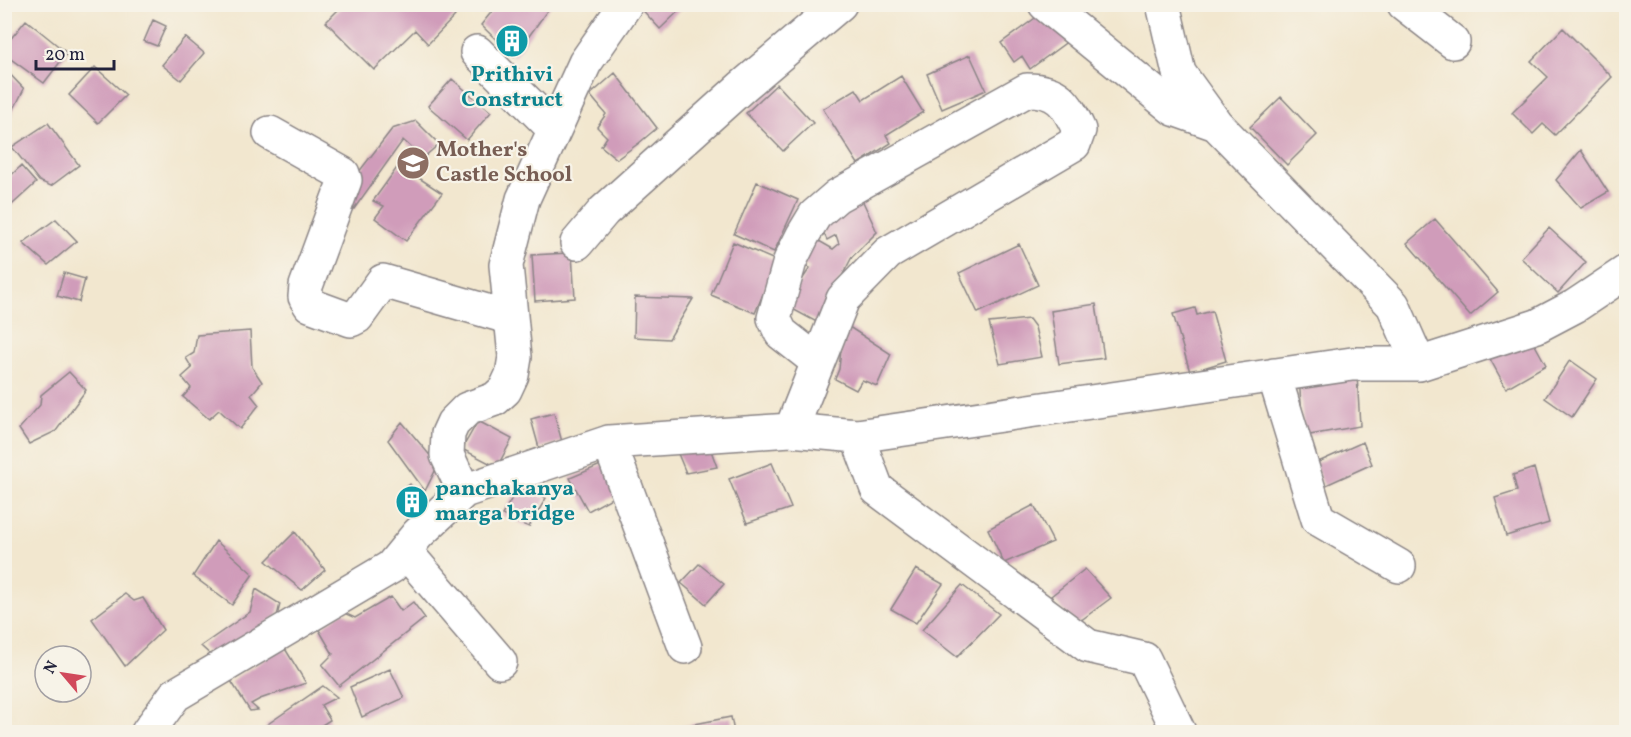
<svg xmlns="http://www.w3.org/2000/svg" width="1631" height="737" font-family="Vollkorn,serif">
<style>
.building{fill:#d09cba}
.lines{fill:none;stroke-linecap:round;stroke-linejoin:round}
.minor-casing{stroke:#8a8485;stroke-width:36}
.minor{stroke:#fff;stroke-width:33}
.labels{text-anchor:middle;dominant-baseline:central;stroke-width:4.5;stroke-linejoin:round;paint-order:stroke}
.culture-label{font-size:22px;font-weight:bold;fill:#0d838f;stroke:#f7f3e8}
.education-label{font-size:22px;font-weight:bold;fill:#785e54;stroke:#f7f3e8;text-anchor:start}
</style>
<rect width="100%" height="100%" fill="#f7f3e8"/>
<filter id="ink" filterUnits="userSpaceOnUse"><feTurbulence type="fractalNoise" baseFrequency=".0167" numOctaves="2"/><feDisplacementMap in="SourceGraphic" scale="12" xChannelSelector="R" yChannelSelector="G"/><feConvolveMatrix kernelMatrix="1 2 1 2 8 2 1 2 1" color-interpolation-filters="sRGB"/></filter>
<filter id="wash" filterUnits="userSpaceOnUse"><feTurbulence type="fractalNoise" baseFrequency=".008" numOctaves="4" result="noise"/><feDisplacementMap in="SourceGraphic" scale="24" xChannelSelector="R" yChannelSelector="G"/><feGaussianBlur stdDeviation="1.35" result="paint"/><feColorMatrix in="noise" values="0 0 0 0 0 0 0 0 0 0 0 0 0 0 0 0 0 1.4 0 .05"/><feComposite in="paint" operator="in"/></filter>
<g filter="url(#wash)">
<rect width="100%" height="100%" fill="#f2e7cf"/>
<g id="blocks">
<!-- building -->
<path class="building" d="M344 4H444L455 16 428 44 415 30 374 70 326 22Z
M498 4H552L514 57 481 25Z
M637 4H686L660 29Z
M1038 16 1045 26 1057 17 1072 38 1030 69 1022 56 1014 62 1001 43Z
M26 20 67 53 44 83 4 54V47Z
M153 20 166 26 157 46 144 41Z
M1563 28 1612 77 1555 135 1543 124 1533 134 1512 113 1548 77 1531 61Z
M185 37 204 53 181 80 162 65Z
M970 55 986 90 942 109 927 74Z
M95 67 126 95 98 123 69 95Z
M4 68 24 89 4 129Z
M615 73 657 128 639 143 617 159 601 146 607 137 597 127 606 114 590 95Z
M901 76 923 112 886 135 891 143 858 164 823 109 856 89 863 100Z
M452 79 491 112 467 140 428 106Z
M777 84 813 123 783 151 746 113Z
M1281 97 1317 135 1287 165 1250 127Z
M416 121 439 144 423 158 403 140 354 209 338 199 392 129Z
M48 123 79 165 51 186 39 181 12 147Z
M1581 150 1608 192 1581 208 1556 180Z
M399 165 442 193 406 241 375 218 384 206 373 201Z
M21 166 36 183 4 212V182Z
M757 182 798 200 774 252 734 234Z
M859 193 877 232 852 257 828 303 822 325 785 305 810 268 799 262 812 237 833 249 839 244 836 235 827 240 819 223Z
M56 219 77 241 48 265 23 243Z
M1435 219 1498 292 1470 316 1407 243Z
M1549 228 1586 262 1558 293 1521 258Z
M733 242 777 261 755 313 711 295Z
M1019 244 1038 285 978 313 959 273Z
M569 253 572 255 575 298 535 301 532 255Z
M64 273 85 279 79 302 57 296Z
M635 297 693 299 669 339 634 337Z
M1096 304 1104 358 1059 364 1051 311Z
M1195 308 1197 315 1212 311 1226 361 1190 372 1173 314Z
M1029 319 1035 327 1042 357 1000 364 989 323Z
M843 323 891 354 877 386 862 380 856 390 835 379 839 369 841 350 846 335Z
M250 331 252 367 262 382 251 395 259 405 240 429 219 410 209 419 183 397 191 388 182 377 192 368 186 358 194 353 197 335Z
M1529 334 1546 365 1506 388 1489 357Z
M1570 360 1597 379 1572 417 1545 398Z
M69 372 86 390 56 431 29 444 19 429 40 405 41 395Z
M1357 375 1360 426 1304 436 1299 380Z
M554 413 562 442 539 448 531 419Z
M478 421 512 439 497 467 462 449Z
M402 422 438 465 425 491 388 440Z
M1363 442 1372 464 1324 486 1314 464Z
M709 445 717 467 686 473 676 449Z
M772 463 791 508 747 523 729 479Z
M603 464 619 494 588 511 570 478Z
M1534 468 1549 523 1506 536 1495 498 1517 491 1513 475Z
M410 484 428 509 414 520 396 495Z
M519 486 546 498 529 527 502 515Z
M1034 505 1053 542 1004 563 988 529Z
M295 532 325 570 302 590 266 561Z
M216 541 253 574 232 605 193 576Z
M699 564 724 584 706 604 681 583Z
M916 569 943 584 916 623 891 609Z
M1085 569 1111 598 1076 624 1051 596Z
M962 585 999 614 957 657 922 630Z
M256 589 280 604 277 616 214 658 201 646 250 612Z
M125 594 134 601 143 598 163 630 125 666 92 619Z
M391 597 401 611 413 602 425 618 339 686 322 665 333 654 319 630 342 612 355 618Z
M284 647 306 683 260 699 251 704 258 710 250 711 231 681Z
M390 669 404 698 362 717 350 687Z
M323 686 337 697 321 705 330 720 311 732H272L265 726Z
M731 717 734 732H675L674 728Z"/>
</g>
</g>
<g filter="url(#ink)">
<use href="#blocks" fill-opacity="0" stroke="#8a8485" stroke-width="1.5"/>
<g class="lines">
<!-- minor casing -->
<g class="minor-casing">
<path id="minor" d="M1045 4 1174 109 1216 124
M1163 4 1179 73 1216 124 1393 305 1419 364
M1404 4 1453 42
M477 52 554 129
M270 133 343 174 345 180 306 286 305 297 310 305 351 320 357 317 383 281 511 318
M577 243 604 211 743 86 840 4
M1274 375 1318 519 1399 566
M791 430 843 299 888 253 1074 144 1079 130C1066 102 1058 90 1027 90L837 196 815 215 803 235 790 261 774 318 781 333 818 362
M857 436 877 489 1088 646 1144 659 1179 732
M609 442 685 647
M464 491 447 455 448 434 453 423 467 409 495 399 505 390 512 375 515 357 506 265 523 199 585 63 626 4
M405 551 500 662
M148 732 175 695 391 567 418 534 464 491 609 442 791 430 857 436 1352 364H1419L1537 326 1575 306 1626 272"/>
</g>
<!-- minor -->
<use href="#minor" class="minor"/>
</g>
</g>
<!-- icons -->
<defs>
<g id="building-disc" transform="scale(1.725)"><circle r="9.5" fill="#0f9aa8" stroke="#f7f3e8"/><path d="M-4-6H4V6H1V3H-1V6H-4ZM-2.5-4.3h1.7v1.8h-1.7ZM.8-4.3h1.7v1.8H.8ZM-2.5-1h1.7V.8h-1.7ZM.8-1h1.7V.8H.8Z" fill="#fff"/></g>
<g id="school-disc" transform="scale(1.725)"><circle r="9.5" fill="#8d6e63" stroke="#f7f3e8"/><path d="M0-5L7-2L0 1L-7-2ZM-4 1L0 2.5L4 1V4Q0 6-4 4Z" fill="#fff"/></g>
</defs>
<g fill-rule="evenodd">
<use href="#building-disc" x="512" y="41"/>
<use href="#school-disc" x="413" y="163"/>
<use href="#building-disc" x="412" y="502"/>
</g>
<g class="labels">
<!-- culture labels -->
<g class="culture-label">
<text x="512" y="75">Prithivi<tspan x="512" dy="25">Construct</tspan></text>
<text x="435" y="489" text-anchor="start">panchakanya<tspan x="435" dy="25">marga bridge</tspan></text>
</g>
<!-- education labels -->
<g class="education-label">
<text x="436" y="150">Mother's<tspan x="436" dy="25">Castle School</tspan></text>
</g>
</g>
<!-- margin -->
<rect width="1631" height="737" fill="none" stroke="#f7f3e8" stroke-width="24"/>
<!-- north arrow -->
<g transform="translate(63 674) rotate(299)"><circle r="28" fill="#f7f3e8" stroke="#a29fa3" stroke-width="1.5"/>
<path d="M0-4.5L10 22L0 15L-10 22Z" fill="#d1495b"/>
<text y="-9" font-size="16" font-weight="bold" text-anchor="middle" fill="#22223b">N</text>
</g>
<!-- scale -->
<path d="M36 60v9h78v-9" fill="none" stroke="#22223b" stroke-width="3"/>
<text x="45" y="60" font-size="18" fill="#22223b" stroke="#f7f3e8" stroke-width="4.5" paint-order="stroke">20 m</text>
</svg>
